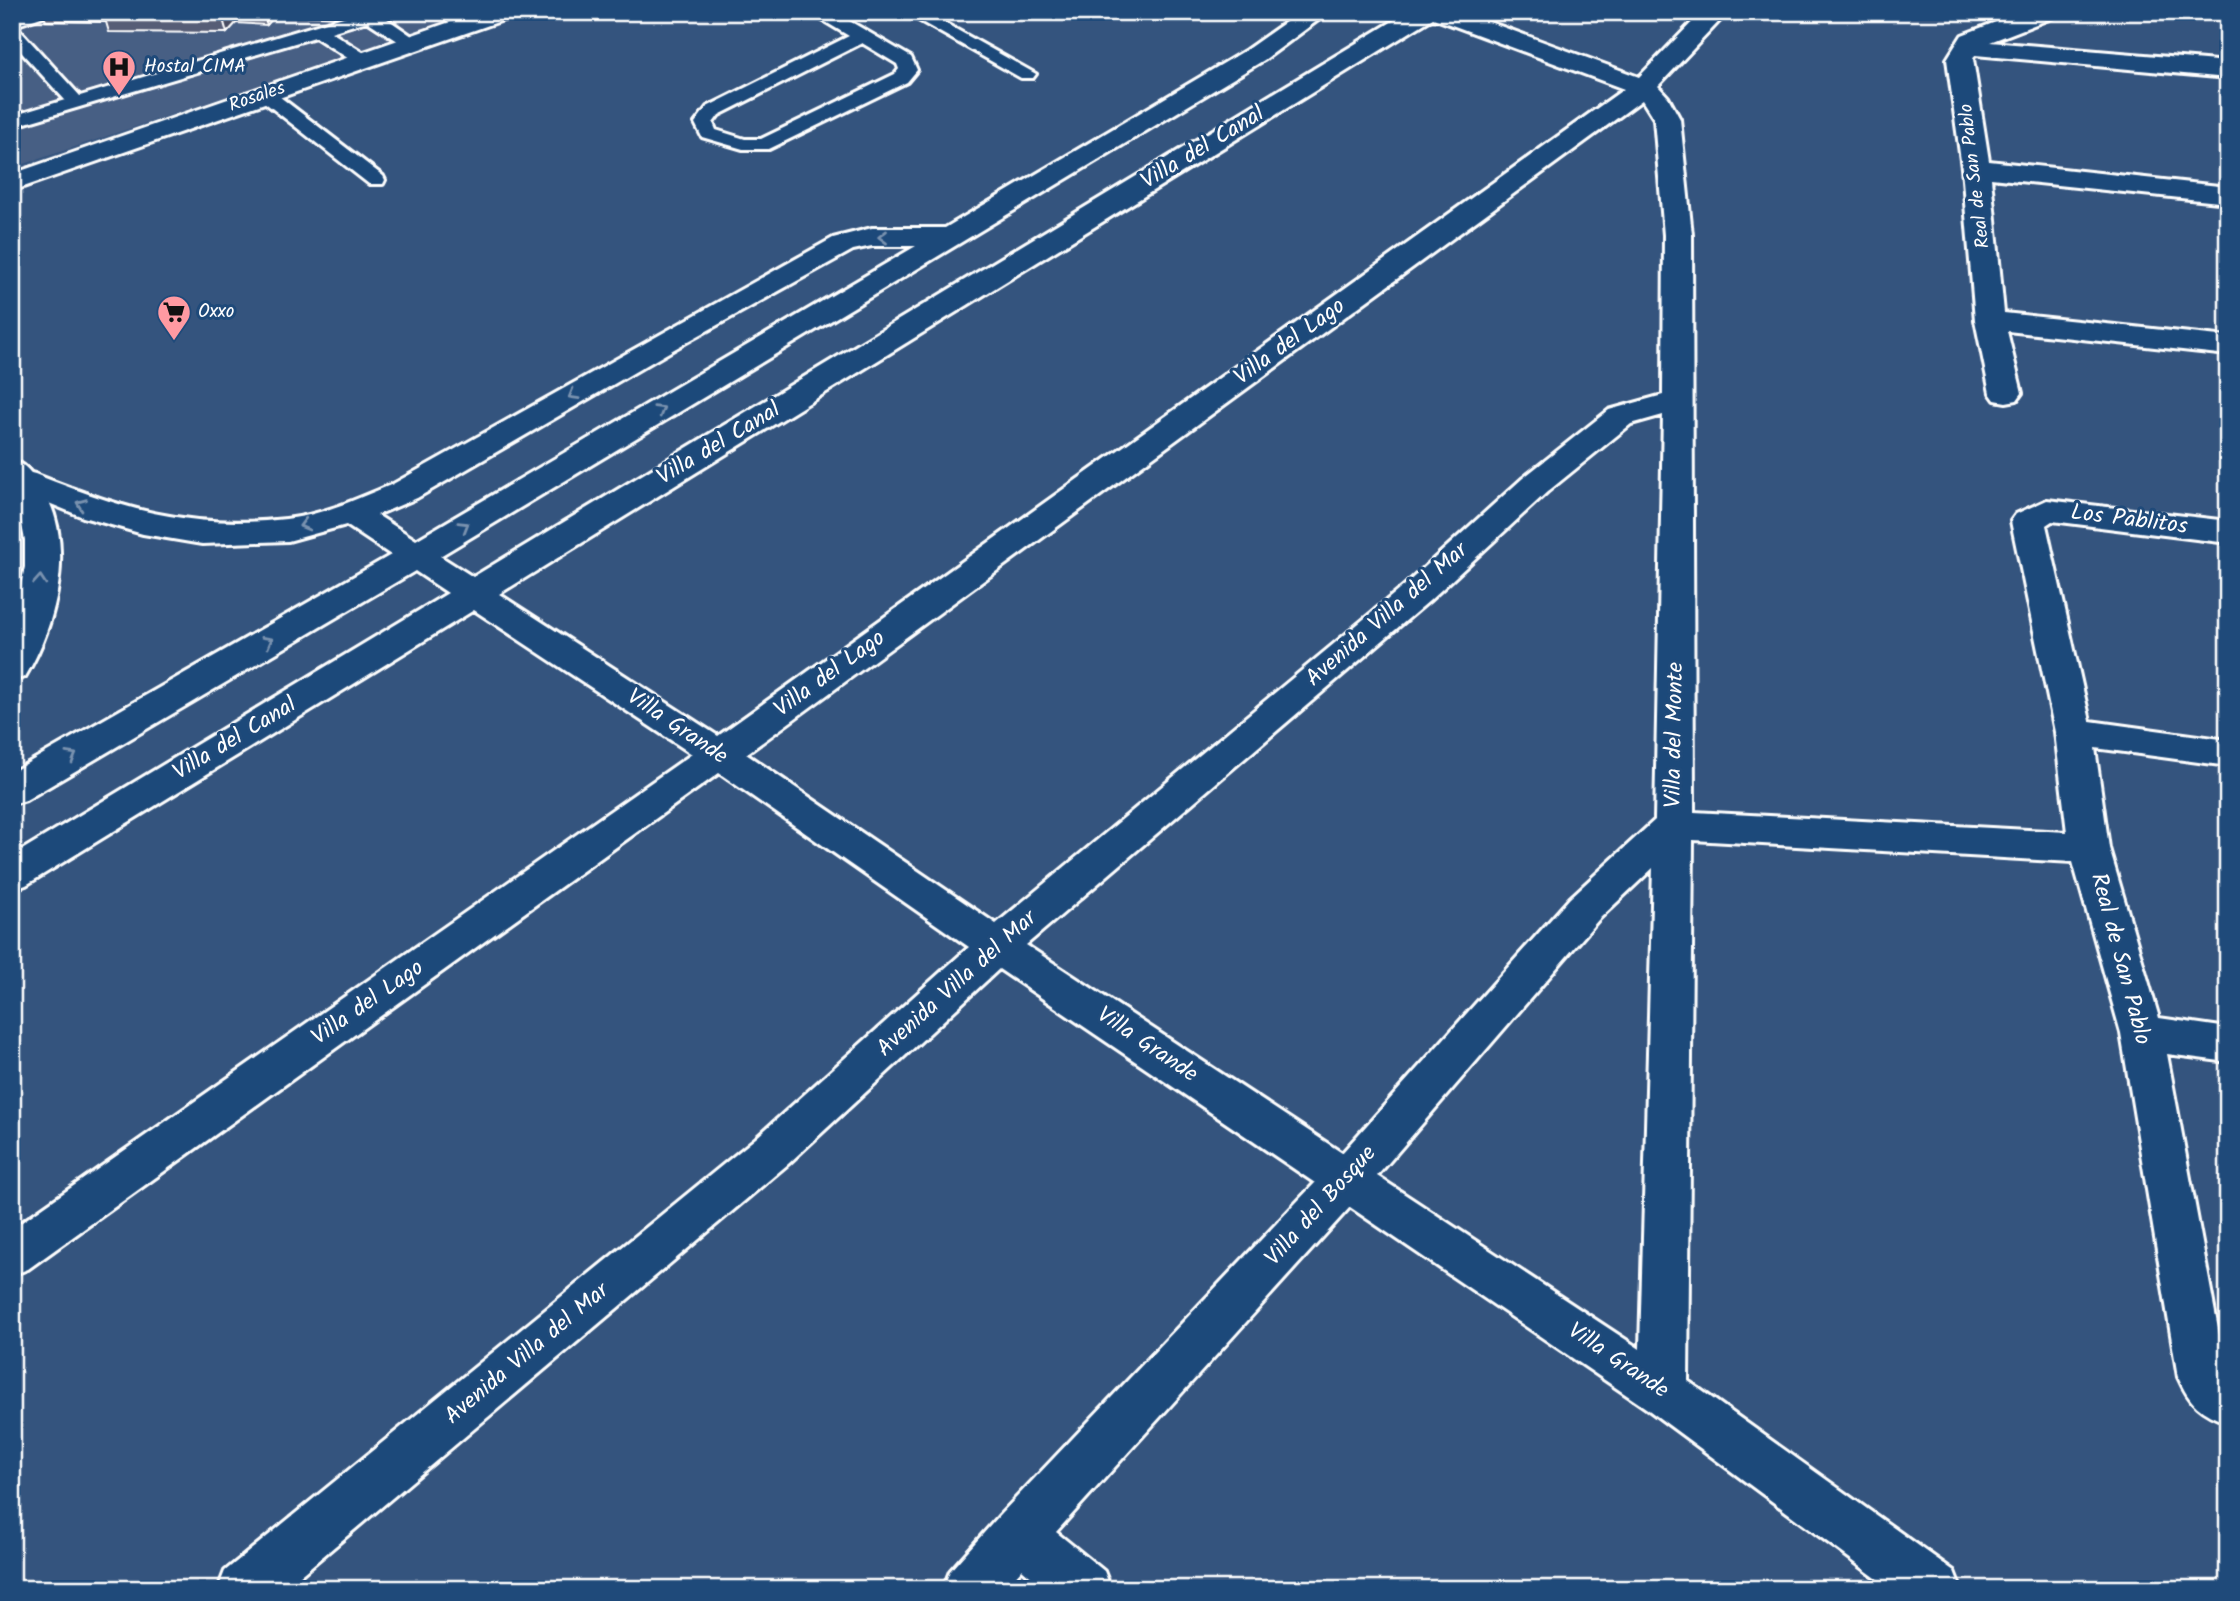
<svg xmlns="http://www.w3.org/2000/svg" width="2240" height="1601" font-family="Kalam,sans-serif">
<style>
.built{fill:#475e84}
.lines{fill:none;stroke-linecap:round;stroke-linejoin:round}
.lane-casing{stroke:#fff;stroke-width:6}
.street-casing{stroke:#fff;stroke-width:6}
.secondary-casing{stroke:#fff;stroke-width:6}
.lane{fill:#1f4a7a;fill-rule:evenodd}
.street{fill:#1f4a7a;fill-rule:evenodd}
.secondary{fill:#1f4a7a;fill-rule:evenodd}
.wall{fill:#575d76;stroke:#fff;stroke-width:2}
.shaded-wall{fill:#474c60;stroke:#fff;stroke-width:2}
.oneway{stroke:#7992af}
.labels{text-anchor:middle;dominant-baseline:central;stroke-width:6;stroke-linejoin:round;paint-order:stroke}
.far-poi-label{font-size:19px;fill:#fff;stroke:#1f4a7a;text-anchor:start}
.far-street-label{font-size:19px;fill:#fff;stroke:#1f4a7a}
.street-label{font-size:23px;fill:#fff;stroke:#1f4a7a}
</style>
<rect width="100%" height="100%" fill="#34547e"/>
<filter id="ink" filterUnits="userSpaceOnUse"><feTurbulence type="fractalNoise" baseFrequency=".0143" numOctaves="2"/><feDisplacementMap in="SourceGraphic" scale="14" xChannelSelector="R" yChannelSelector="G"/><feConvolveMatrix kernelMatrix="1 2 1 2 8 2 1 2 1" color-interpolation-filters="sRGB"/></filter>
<g filter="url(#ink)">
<!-- built -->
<path class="built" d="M12 12H478L12 168Z"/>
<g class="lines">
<!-- lane casing -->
<g class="lane-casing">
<path id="lane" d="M22 12H46L44 16 12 27 18 28 80 96 360 12H387L383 16 422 43 419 47H407L367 21 331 32 369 56 372 60 369 64H357L315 37 12 127V116L65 100 12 42V16Z
M809 12H834L911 57 917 70 907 82 769 149H743L702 137 695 123 707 107 849 36ZM862 43 897 64 899 69 895 74 761 139H745L716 130 713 123 719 115Z
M904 12H925L1036 74 1033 78H1021Z
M265 89 271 90 383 176 385 180 383 184H369L259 98 256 94Z"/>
</g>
<!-- street casing -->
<g class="street-casing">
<path id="street" d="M479 12H515L512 17 12 191V174Z
M1300 12H1329L1264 60 440 556 473 577 1408 12H1462L1639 77 1702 12H1728L1658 86 1668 97 1680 119 1692 235 1694 812 2067 832 2055 732 2011 521 2016 514 2047 500 2228 521V543L2052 521 2046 525 2090 721 2228 740V766L2095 748 2109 848 2159 1018 2228 1028V1062L2167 1054 2225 1367 2228 1371V1423C2200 1413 2190 1404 2178 1377L2121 1033 2073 862 1693 840 1688 1381 1954 1571 1961 1589H1891L1646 1408 1350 1207 1056 1532 1104 1571 1111 1589H1045L1022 1569 1004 1589H943L950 1571 1000 1515 1315 1183 999 969 788 1164 284 1589H218L225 1571 756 1138 969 947 719 773 28 1269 12 1275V1229L692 754 474 610 26 885 12 890V856L448 593 415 571 26 800 12 804V772L391 555 346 525 288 541 202 544 143 534 83 517 12 488V474L23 471 35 474C123 509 189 530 286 519 323 515 359 498 393 484L833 238 872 228H945L1246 50ZM1433 18 1624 89 718 736 499 594ZM1642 100 1654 119 1664 235 1663 395 1609 410 1523 478 1405 585 996 924 746 754ZM872 246H916L416 540 377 515 417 498 676 348 853 250ZM1663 415 1655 820 1570 898 1342 1153 1026 945 1429 601 1547 492 1631 424ZM1653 868 1640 1349 1377 1176 1598 920Z
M2022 12H2057L2054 17 1990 42 2228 62V78L1975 55 1973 59 1989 161 2228 187V203L1991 178 2004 313 2228 337V355L2007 331 2022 393 2017 400 2006 402 1995 400 1990 393 1975 320 1962 168 1947 59 1962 35Z"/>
</g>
<!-- secondary casing -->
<g class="secondary-casing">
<path id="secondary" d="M12 460C26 464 31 473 39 484 78 539 57 624 25 677L12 680V625L25 567V540L20 515 12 495Z"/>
</g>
<!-- lane -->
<use href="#lane" class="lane"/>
<!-- street -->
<use href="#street" class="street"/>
<!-- secondary -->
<use href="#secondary" class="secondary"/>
</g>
<!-- wall -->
<path class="wall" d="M42 12H342L338 17 276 14 267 25 236 23 227 33 109 32 106 22 46 21Z"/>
<!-- shaded-wall -->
<path class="shaded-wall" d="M221 12H233L236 23 227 33Z
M263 12H275L276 14 267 25Z"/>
<!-- one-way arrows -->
<defs><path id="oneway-chevron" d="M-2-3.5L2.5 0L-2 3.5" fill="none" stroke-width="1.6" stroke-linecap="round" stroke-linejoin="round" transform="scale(1.75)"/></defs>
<g class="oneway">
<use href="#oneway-chevron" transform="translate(883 237) rotate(180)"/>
<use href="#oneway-chevron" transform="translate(573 395) rotate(150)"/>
<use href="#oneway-chevron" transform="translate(660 410) rotate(-31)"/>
<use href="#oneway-chevron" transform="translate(81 504) rotate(-158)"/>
<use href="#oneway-chevron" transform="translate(304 525) rotate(165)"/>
<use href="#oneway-chevron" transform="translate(464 526) rotate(-31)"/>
<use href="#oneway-chevron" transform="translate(40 580) rotate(-86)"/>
<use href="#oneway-chevron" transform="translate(268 641) rotate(-30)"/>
<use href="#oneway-chevron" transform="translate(72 756) rotate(-30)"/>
</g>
</g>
<!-- icons -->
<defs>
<g id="hospital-pin" transform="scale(1.75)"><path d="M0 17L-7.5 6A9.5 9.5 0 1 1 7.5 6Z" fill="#ff9aa2" stroke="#1f4a7a"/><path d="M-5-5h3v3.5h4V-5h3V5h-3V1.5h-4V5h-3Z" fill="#111"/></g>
<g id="supermarket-pin" transform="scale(1.75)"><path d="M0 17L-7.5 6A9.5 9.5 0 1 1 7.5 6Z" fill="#ff9aa2" stroke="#1f4a7a"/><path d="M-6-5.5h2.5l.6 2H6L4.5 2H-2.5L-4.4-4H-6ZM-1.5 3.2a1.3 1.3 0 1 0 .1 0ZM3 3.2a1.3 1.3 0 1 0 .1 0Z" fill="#111"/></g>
</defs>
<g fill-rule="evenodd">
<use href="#hospital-pin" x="119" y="67"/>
<use href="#supermarket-pin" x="174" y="312"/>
</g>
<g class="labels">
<!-- far-poi labels -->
<g class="far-poi-label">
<text x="144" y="67">Hostal CIMA</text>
<text x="198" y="312">Oxxo</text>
</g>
<!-- far-street labels -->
<g class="far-street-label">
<text transform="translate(257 97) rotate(-19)">Rosales</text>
<text transform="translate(1975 176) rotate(-97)">Real de San Pablo</text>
</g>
<!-- street labels -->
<g class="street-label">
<text transform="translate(1203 148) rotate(-31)">Villa del Canal</text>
<text transform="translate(1290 342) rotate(-36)">Villa del Lago</text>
<text transform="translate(719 444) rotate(-31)">Villa del Canal</text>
<text transform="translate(2129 520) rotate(7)">Los Pablitos</text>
<text transform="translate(1387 615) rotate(-41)">Avenida Villa del Mar</text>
<text transform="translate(830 674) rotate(-36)">Villa del Lago</text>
<text transform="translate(677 727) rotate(34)">Villa Grande</text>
<text transform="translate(1675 735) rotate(-89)">Villa del Monte</text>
<text transform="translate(235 739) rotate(-31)">Villa del Canal</text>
<text transform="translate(2120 959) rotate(75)">Real de San Pablo</text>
<text transform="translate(957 984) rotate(-42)">Avenida Villa del Mar</text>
<text transform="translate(368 1003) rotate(-35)">Villa del Lago</text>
<text transform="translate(1147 1045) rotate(34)">Villa Grande</text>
<text transform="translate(1321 1206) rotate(-48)">Villa del Bosque</text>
<text transform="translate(527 1354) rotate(-40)">Avenida Villa del Mar</text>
<text transform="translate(1618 1361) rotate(34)">Villa Grande</text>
</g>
</g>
<!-- margin -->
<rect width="2240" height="1601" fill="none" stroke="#1f4a7a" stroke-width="42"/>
<rect x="21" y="21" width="2198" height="1559" fill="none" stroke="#fff" stroke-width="2.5" filter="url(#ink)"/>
</svg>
